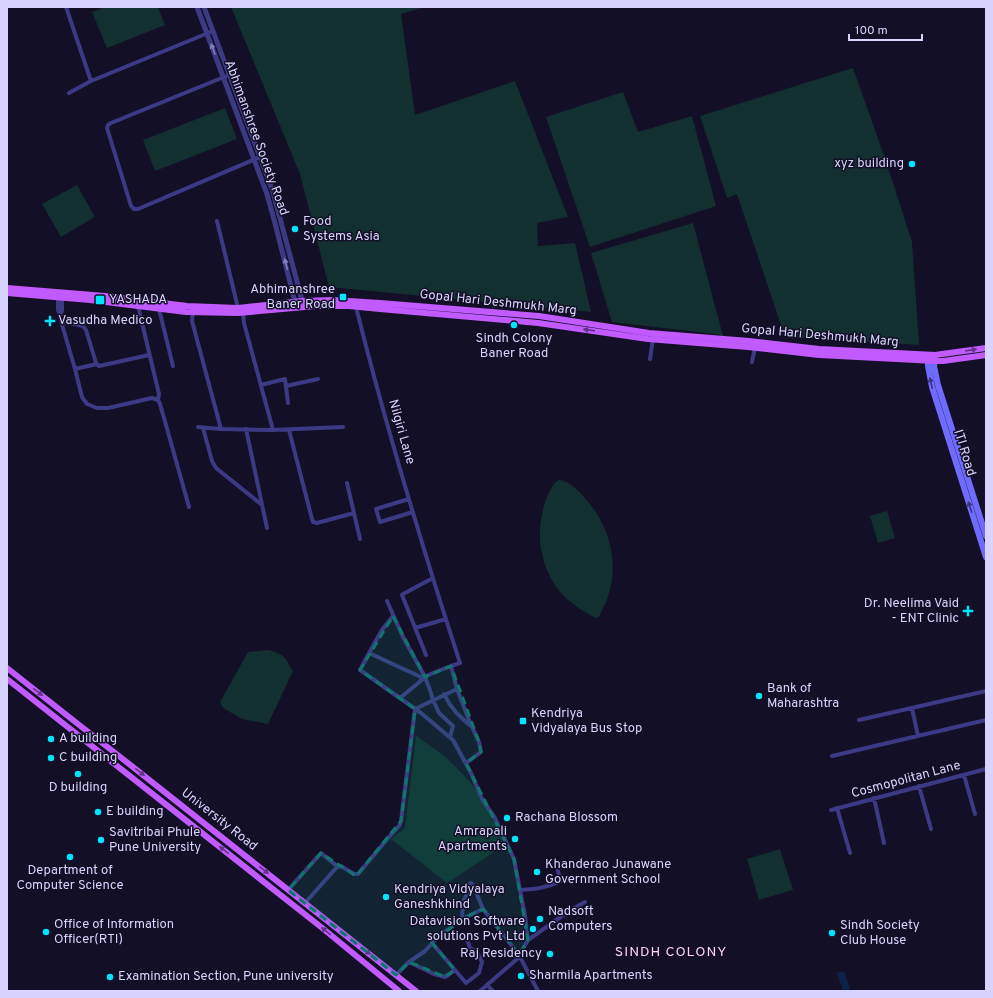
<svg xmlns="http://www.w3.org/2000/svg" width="993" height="998" font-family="Overpass,sans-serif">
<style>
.green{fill:#12302f}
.water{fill:#0c2248}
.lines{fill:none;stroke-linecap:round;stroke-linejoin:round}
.minor{stroke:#3d3a85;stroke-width:4}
.tertiary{stroke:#3d3a85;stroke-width:5}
.secondary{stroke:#6f6bff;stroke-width:6}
.primary{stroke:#c25bff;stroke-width:6}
.oneway{fill:#837fbc}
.oneway2{fill:#623188}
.oneway3{fill:#38347d}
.marked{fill:#0f766e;fill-opacity:0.2;stroke:#0f766e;stroke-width:3;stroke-dasharray:8 5;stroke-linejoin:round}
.poi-dot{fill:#00e5ff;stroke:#130f26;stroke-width:1.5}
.labels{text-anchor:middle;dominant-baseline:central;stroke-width:3;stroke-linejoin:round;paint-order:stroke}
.street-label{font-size:13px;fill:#d9d4ff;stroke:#130f26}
.poi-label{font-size:13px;fill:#d9d4ff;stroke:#130f26;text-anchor:start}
.neighbourhood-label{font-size:14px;letter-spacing:1px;fill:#ffd6f0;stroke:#130f26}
</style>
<rect width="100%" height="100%" fill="#130f26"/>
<!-- green -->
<path class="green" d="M105 7H158L165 25 107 48 92 12Z
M231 7H425L401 14 415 115 515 81 568 217 537 223 538 246 575 243 591 312 329 287 300 174Z
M853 68 887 164 912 242 919 345 785 337 737 194 727 198 700 116Z
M623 92 638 132 692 116 716 206 590 247 546 117Z
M225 108 237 139 155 171 143 140Z
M77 185 95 217 61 237 42 204Z
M693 223 723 336 715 334 612 322 591 253Z
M559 480C568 480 578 490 584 497 610 525 620 564 607 600 604 606 601 612 599 617L596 618C586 613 576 607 568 600 542 576 534 538 544 506 547 497 551 484 559 480Z
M887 511 895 538 878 543 870 516Z
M268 650C284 654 285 657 293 671L268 724 242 719 223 708 220 702 248 652Z
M416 736 446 757 472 784 501 831 503 846 447 883 391 839 405 828Z
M780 849 793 890 759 900 747 859Z"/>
<!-- water -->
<path class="water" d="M844 971 850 989 843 991 837 973Z"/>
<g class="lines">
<!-- minor -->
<path class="minor" d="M66 7 91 81 213 31
M229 75 111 123 108 125 107 128 131 206 134 209H138L260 157
M69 93 91 81
M217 221 238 308
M58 298V310L60 314 61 321 75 369 82 397 87 404 97 408H108L152 398 158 400 160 404 166 425 189 507
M138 306 159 394 158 400
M356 307C386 427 422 546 460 663L451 666
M159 309 173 366
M193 310 192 321 221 429
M243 312 244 323 273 430
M60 314 62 311V298
M61 321 83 326 86 330 96 363 99 366 149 355
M650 359 653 339
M752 362 755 347
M75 369 97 364
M261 385 285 379 288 403
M286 386 318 379
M198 427 221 429 273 430 343 427
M203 428 212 461 216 468 262 505
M246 429 267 528
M289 430 312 519 313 522 317 523 354 513
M347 483 360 539
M409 499 376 509 380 522 413 512
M387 601 403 637 425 677 430 690 433 700 439 713 453 726 450 737
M415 628 446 619
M369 653 382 630 393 616
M426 655 402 595 403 594 433 578
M423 678 369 653 360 670 421 713 453 740 471 773 482 799 495 818 514 859 525 916 528 940 517 959 480 991
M457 689 469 720 479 742 481 752 466 763
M444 694C451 709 460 717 472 727
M912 708 918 736
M859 720 986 691
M832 756 986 720
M964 775 975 814
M919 786 931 829
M874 798 884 843
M837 808 850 853
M831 810 986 769
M288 890 321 853 338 867
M520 890C535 889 547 888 561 881L555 861
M305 903 337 867 341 866 354 874H358L388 838 399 826 401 821 415 709 457 689 451 666 438 671 426 676 417 684 400 698
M462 919 463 902 468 891 469 884 471 883 473 885 483 909
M528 940 569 911 585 902
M432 943 466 983 479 973 482 962 477 952 470 948 466 937
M409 962 434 974 445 977 455 970
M396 975 409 962 425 951 439 936 462 919 483 909 519 955 538 991
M487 985 493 991"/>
<!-- tertiary -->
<path class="tertiary" d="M197 7 267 194 276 227 296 306
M204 7 273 192 303 304"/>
<!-- secondary -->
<path class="secondary" d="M928 356V366L932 387 986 557
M935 357 934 366 938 385 986 536"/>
<!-- primary -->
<path class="primary" d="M7 288 105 296 187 306 238 308 302 301 333 300 380 303 539 316 649 333 749 341 819 349 935 355 942 354 986 348
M7 293 90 300 186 312 238 313 316 306H349L380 309 538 323 648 339 748 347 819 355 935 361H943L986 355
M7 668 83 728 119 756 416 991
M7 679 321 927 399 991"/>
</g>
<!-- one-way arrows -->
<defs><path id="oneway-solid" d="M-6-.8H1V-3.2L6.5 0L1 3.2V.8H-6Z"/></defs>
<g class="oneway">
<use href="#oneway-solid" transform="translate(213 49) rotate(-110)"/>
<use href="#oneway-solid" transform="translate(286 264) rotate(-104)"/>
</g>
<g class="oneway2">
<use href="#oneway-solid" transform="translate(589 330) rotate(-172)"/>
<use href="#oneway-solid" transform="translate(971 350) rotate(-9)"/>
<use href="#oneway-solid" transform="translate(38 692) rotate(38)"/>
<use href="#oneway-solid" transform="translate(140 772) rotate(38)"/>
<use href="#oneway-solid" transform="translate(224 850) rotate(-142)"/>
<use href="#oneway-solid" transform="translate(264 870) rotate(38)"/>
<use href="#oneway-solid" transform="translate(326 931) rotate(-141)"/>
<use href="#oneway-solid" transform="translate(366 951) rotate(39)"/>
</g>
<g class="oneway3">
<use href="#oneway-solid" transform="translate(931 383) rotate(-103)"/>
<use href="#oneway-solid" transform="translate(970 507) rotate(-108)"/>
</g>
<!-- marked area -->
<path class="marked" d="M393 616 425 677 451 666 479 742 481 752 466 763 514 859 528 940 519 955 483 909 462 919 432 943 455 970 445 977 409 962 396 975 288 890 321 853 356 876 401 821 415 709 360 670Z"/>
<!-- markers -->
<g class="poi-dot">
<circle cx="912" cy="164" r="4"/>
<circle cx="295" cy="229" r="4"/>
<rect x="339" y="293" width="8" height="8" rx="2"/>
<rect x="95" y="295" width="10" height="10" rx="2"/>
<path d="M48 315h4v4h4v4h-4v4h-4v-4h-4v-4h4z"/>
<circle cx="514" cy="325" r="4"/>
<path d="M966 605h4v4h4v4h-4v4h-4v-4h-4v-4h4z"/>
<circle cx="759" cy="696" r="4"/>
<rect x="519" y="717" width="8" height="8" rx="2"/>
<circle cx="51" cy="739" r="4"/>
<circle cx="51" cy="758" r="4"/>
<circle cx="78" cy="774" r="4"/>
<circle cx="98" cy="812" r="4"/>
<circle cx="507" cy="818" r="4"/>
<circle cx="515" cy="839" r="4"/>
<circle cx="101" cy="840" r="4"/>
<circle cx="70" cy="857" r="4"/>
<circle cx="537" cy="872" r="4"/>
<circle cx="386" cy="897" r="4"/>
<circle cx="540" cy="919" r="4"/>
<circle cx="533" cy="929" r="4"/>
<circle cx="46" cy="932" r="4"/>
<circle cx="832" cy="933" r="4"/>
<circle cx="550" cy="954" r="4"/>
<circle cx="521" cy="976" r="4"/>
<circle cx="110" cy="977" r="4"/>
</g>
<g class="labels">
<!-- street labels -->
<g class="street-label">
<text transform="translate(256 138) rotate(70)">Abhimanshree Society Road</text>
<text transform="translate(498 303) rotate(6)">Gopal Hari Deshmukh Marg</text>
<text transform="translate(820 336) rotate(5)">Gopal Hari Deshmukh Marg</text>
<text transform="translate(401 432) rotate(74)">Nilgiri Lane</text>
<text transform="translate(964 453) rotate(73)">ITI Road</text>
<text transform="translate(906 780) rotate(-15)">Cosmopolitan Lane</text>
<text transform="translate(219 820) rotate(38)">University Road</text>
</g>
<!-- poi labels -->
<g class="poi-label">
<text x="904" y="164" text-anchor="end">xyz building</text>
<text x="303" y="222">Food<tspan x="303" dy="15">Systems Asia</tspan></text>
<text x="335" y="290" text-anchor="end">Abhimanshree<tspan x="335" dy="15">Baner Road</tspan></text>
<text x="109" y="300">YASHADA</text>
<text x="58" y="321">Vasudha Medico</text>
<text x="514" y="339" text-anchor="middle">Sindh Colony<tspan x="514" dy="15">Baner Road</tspan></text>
<text x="959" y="604" text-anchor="end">Dr. Neelima Vaid<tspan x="959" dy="15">- ENT Clinic</tspan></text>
<text x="767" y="689">Bank of<tspan x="767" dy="15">Maharashtra</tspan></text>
<text x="531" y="714">Kendriya<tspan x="531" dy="15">Vidyalaya Bus Stop</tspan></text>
<text x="59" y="739">A building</text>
<text x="59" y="758">C building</text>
<text x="78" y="788" text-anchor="middle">D building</text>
<text x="106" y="812">E building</text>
<text x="515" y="818">Rachana Blossom</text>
<text x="507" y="832" text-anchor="end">Amrapali<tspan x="507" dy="15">Apartments</tspan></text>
<text x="109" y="833">Savitribai Phule<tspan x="109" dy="15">Pune University</tspan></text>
<text x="545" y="865">Khanderao Junawane<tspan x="545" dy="15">Government School</tspan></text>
<text x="70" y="871" text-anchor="middle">Department of<tspan x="70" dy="15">Computer Science</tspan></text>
<text x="394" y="890">Kendriya Vidyalaya<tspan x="394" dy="15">Ganeshkhind</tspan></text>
<text x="548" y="912">Nadsoft<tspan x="548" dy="15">Computers</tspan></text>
<text x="525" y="922" text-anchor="end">Datavision Software<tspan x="525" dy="15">solutions Pvt Ltd</tspan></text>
<text x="54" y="925">Office of Information<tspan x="54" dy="15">Officer(RTI)</tspan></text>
<text x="840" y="926">Sindh Society<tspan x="840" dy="15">Club House</tspan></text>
<text x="542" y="954" text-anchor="end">Raj Residency</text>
<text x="529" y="976">Sharmila Apartments</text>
<text x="118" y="977">Examination Section, Pune university</text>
</g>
<!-- neighbourhood labels -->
<g class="neighbourhood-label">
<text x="671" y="952">SINDH COLONY</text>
</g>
</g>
<!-- border -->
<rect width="993" height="998" fill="none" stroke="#d9d4ff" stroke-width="16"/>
<!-- scale -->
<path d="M849 34v6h73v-6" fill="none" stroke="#d9d4ff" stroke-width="2"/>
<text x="855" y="34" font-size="12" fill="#d9d4ff" stroke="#130f26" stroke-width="3" paint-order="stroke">100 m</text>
</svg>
